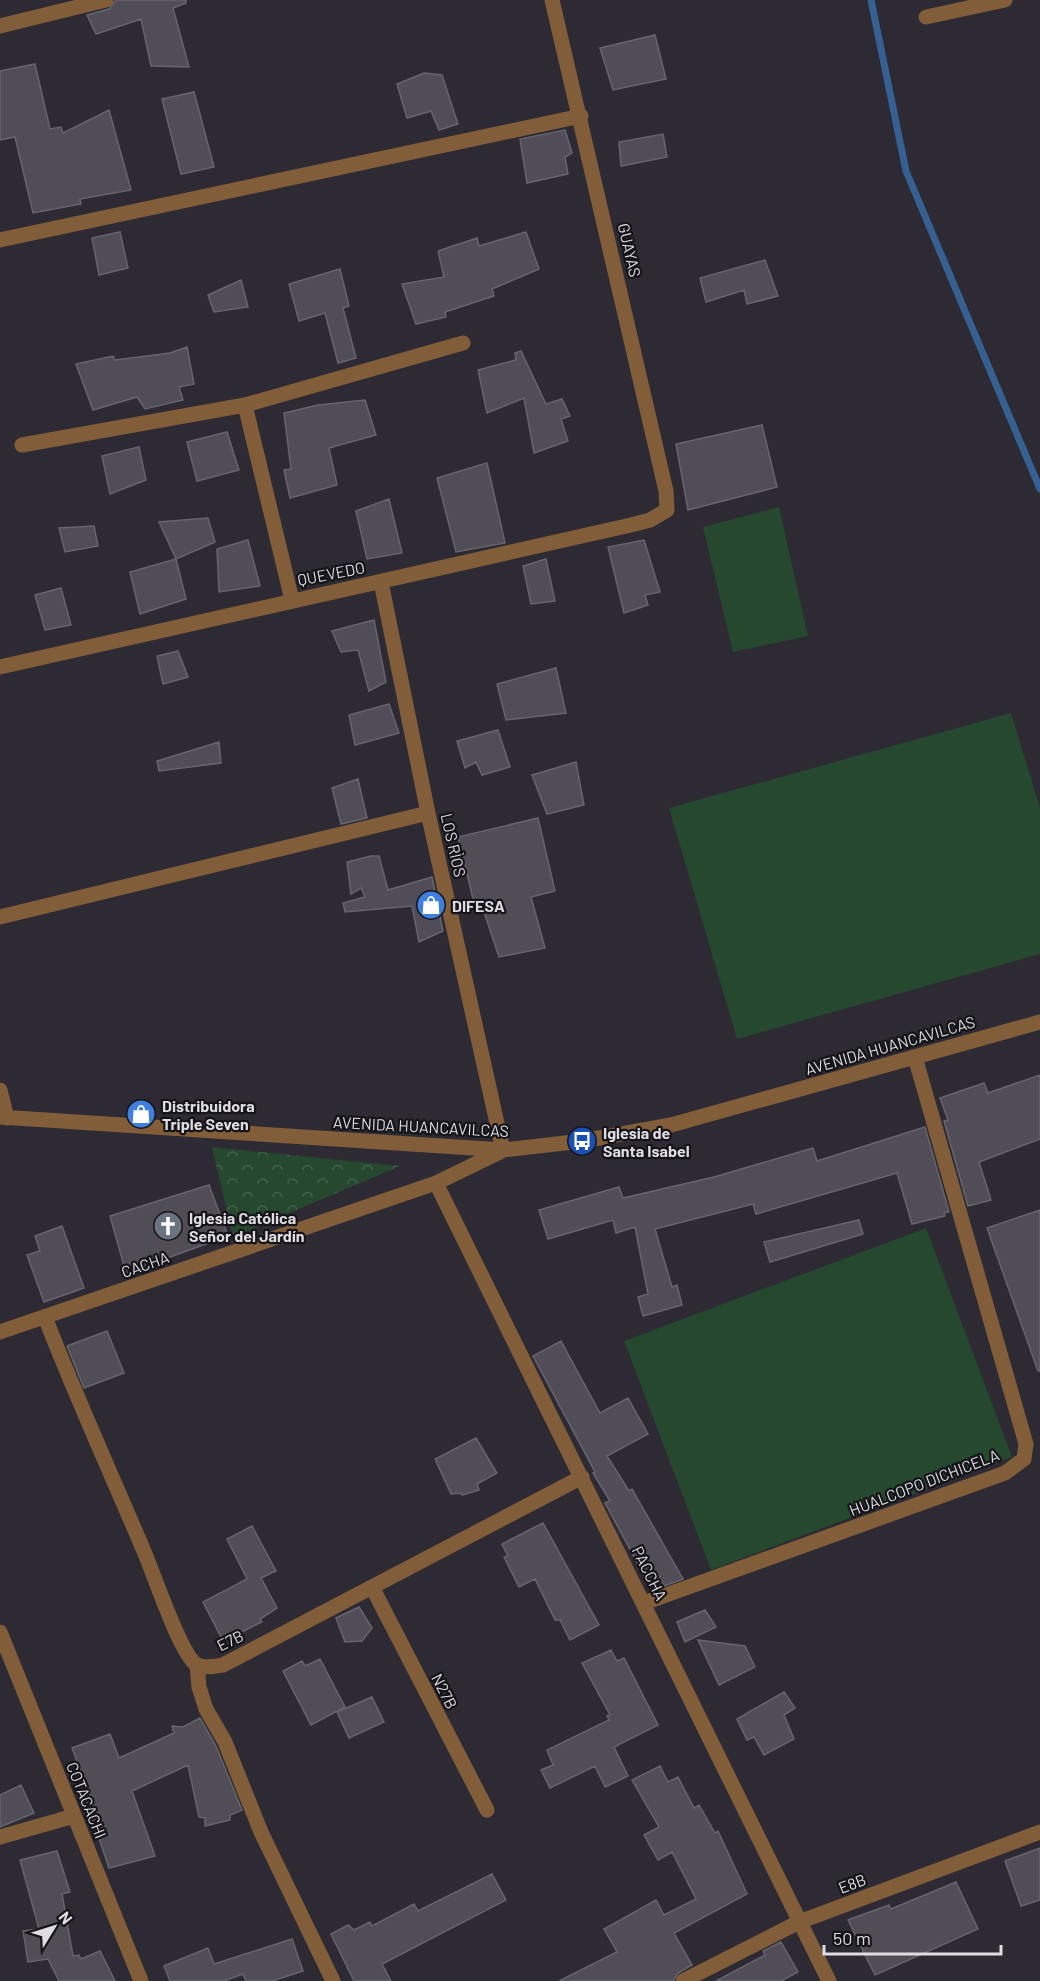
<svg xmlns="http://www.w3.org/2000/svg" width="1040" height="1981" font-family="Barlow,sans-serif">
<style>
.park{fill:url(#park-crowns)}
.pitch{fill:#25482f}
.lines{fill:none;stroke-linecap:round;stroke-linejoin:round}
.stream{stroke:#356091;stroke-width:7}
.building{fill:#504d57;stroke:#67646e;stroke-width:1.5}
.minor{stroke:#815e39;stroke-width:15}
.labels{text-anchor:middle;dominant-baseline:central;stroke-width:4.5;stroke-linejoin:round;paint-order:stroke}
.street-label{font-size:16px;fill:#dfdde3;stroke:#151418}
.poi-label{font-size:16px;font-weight:bold;fill:#dfdde3;stroke:#151418;text-anchor:start}
</style>
<defs>
<pattern id="park-crowns" width="20" height="18" patternUnits="userSpaceOnUse" patternTransform="scale(1.5)"><rect width="20" height="18" fill="#25482f"/><path d="M2 6a3 3 0 1 1 6 0M12 15a3 3 0 1 1 6 0" fill="none" stroke="#44624d"/></pattern>
</defs>
<rect width="100%" height="100%" fill="#2d2a33"/>
<!-- park -->
<path class="park" d="M212 1147 400 1166 233 1237Z"/>
<!-- pitch -->
<path class="pitch" d="M779 507 808 636 733 652 703 527Z
M1011 713 1040 808V954L737 1039 669 808Z
M926 1228 1012 1457 711 1570 624 1341Z"/>
<g class="lines">
<!-- stream -->
<path class="stream" d="M871 0 906 171 1040 489"/>
</g>
<!-- building -->
<path class="building" d="M116 0H186V3L173 8 189 67 151 66 141 19 96 34 87 15 109 9Z
M655 35 666 79 613 90 600 48Z
M35 64 50 129 61 127 63 133 109 110 131 190 80 199 81 204 33 213 15 137 0 140V71Z
M424 73 442 75 458 124 439 130 431 111 407 118 397 84Z
M194 92 214 167 181 174 162 99Z
M565 130 572 153 565 157 568 174 527 183 520 139Z
M663 134 667 157 621 166 619 142Z
M120 232 128 268 99 275 92 238Z
M526 232 539 269 492 289 494 296 445 312 446 317 416 324 402 284 444 277 438 251 477 238 479 246Z
M765 260 778 296 747 304 744 290 706 302 700 278Z
M340 269 349 306 343 308 356 358 338 363 325 313 299 321 289 284Z
M241 280 248 307 214 312 208 295Z
M187 347 194 384 179 387 183 400 145 409 137 397 93 410 76 364 113 356 115 360 170 353Z
M521 351 546 404 562 399 570 416 561 419 568 441 534 453 524 398 487 413 478 370 516 360 515 353Z
M365 400 376 435 329 448 337 485 290 498 284 470 291 469 284 413 318 405Z
M762 425 777 487 688 510 676 444Z
M227 432 239 470 197 481 187 442Z
M139 447 146 480 110 494 102 456Z
M487 463 505 543 456 552 437 478Z
M389 499 402 553 367 559 356 511Z
M208 518 215 542 176 559 159 522Z
M94 526 98 546 65 552 59 528Z
M248 540 260 586 219 592 217 549Z
M644 540 660 592 645 595 648 605 624 613 608 547Z
M176 559 186 599 140 614 130 572Z
M546 559 555 601 531 604 523 566Z
M61 588 71 625 45 630 35 595Z
M374 620 386 682 369 691 358 650 341 652 332 631Z
M178 651 188 677 163 684 157 656Z
M556 668 566 713 506 720 497 684Z
M389 704 399 733 355 745 349 715Z
M498 730 510 767 482 775 476 762 465 768 457 741Z
M219 742 221 763 159 771 157 761Z
M576 762 584 805 547 814 532 775Z
M358 779 367 818 341 824 332 788Z
M538 818 555 891 531 897 545 948 499 957 483 909 476 911 458 837Z
M371 856H379L388 890 432 877 443 931 419 942 412 906 345 912 343 903 365 897 361 888 351 894 347 862Z
M1040 1075V1139L979 1162 991 1200 968 1206 944 1121 948 1120 940 1098 984 1083 988 1093Z
M925 1127 949 1212 944 1213 945 1216 912 1224 897 1173 756 1214 753 1204 655 1229 672 1287 677 1285 682 1305 643 1316 638 1297 648 1294 635 1227 616 1233 613 1220 548 1239 539 1210 619 1187 623 1198 714 1177 813 1148 817 1161Z
M209 1185 228 1236 126 1273 110 1216Z
M1040 1210V1371H1038L987 1228Z
M859 1220 863 1234 770 1262 764 1242Z
M62 1226 84 1288 44 1302 27 1255 40 1251 35 1236Z
M107 1331 124 1373 84 1388 67 1346Z
M561 1341 600 1413 628 1398 648 1434 607 1456 629 1491 632 1489 683 1579 664 1586 657 1573 646 1579 605 1503 610 1501 593 1473 595 1472 533 1356Z
M476 1438 497 1473 477 1484 479 1490 462 1495 461 1493 451 1494 435 1459Z
M543 1523 599 1625 570 1640 560 1620H555L535 1579 519 1587 504 1557 508 1556 502 1544Z
M252 1526 276 1571 261 1578 277 1608 260 1619 262 1622 223 1641 203 1602 247 1579 227 1539Z
M359 1607 372 1628 362 1641 345 1642 336 1618Z
M705 1610 716 1627 685 1642 677 1622Z
M698 1640 745 1646 755 1667 719 1685Z
M611 1650 617 1661 624 1658 658 1725 614 1747 628 1776 605 1787 595 1766 550 1788 541 1770 553 1765 547 1750 609 1720 607 1716 610 1715 582 1663Z
M320 1659 345 1707 311 1725 283 1671 302 1661 305 1666Z
M784 1692 795 1708 784 1715 794 1739 764 1755 754 1737 747 1740 737 1719Z
M372 1697 384 1722 349 1738 337 1712Z
M200 1718 216 1746 242 1810 230 1815V1820L205 1826V1818L199 1817 188 1765 132 1791 155 1856 109 1868 87 1803 92 1801 72 1748 110 1734 119 1758 174 1733 172 1726 183 1727Z
M660 1766 668 1782 678 1777 694 1808 699 1805 715 1833 718 1831 747 1894 674 1933 692 1965 678 1973 673 1981H559L617 1952 604 1929 656 1900 664 1915 696 1899 672 1852 658 1860 644 1835 659 1827 632 1780Z
M21 1785 34 1813 0 1827V1795Z
M1040 1848V1900L1021 1906 1005 1861Z
M57 1851 70 1892 62 1894 73 1956 79 1955 81 1959 100 1951 115 1981H59L48 1959 28 1962 23 1931 39 1929 20 1860Z
M492 1874 506 1900 382 1964 391 1981H354L331 1934 348 1925 354 1930 370 1922 372 1926 414 1904 418 1911Z
M956 1882 978 1929 875 1975 848 1920 889 1905 891 1909Z
M292 1939 303 1971 272 1981H246L243 1974 224 1981H170L164 1966 208 1948 214 1964Z
M781 1942 798 1972 781 1981H716L765 1955 763 1951Z"/>
<g class="lines">
<!-- minor -->
<path class="minor" d="M926 17 1005 0
M0 26 106 0
M0 240 581 116
M245 405 292 600
M22 445 245 405 463 343
M381 582 428 813 503 1150
M0 667 631 525 650 520 667 510 666 491 552 0
M0 917 428 813
M0 1090 7 1118
M0 1117 503 1150 582 1141 671 1125 1040 1022
M436 1183 829 1981
M45 1317C75 1395 110 1471 143 1549 153 1571 180 1654 196 1664 204 1669 215 1666 223 1665L582 1477
M0 1332 436 1183 500 1152
M372 1587 487 1810
M644 1603 1005 1473 1024 1459 1026 1444 1022 1430 915 1057
M0 1632 141 1981
M197 1665 199 1687 206 1709 225 1742 261 1832 333 1981
M0 1837 74 1816
M683 1981 799 1922 1040 1832"/>
</g>
<!-- icons -->
<defs>
<g id="shop-disc" transform="scale(1.5)"><circle r="9.5" fill="#3f7fe0" stroke="#151418"/><path d="M-5-2.5h2.3a2.7 3.5 0 0 1 5.4 0H5L5.5 6h-11ZM-1.5-2.5h3a1.5 2.3 0 0 0-3 0Z" fill="#fff"/></g>
<g id="bus-disc" transform="scale(1.5)"><circle r="9.5" fill="#1a4fb4" stroke="#151418"/><path d="M-5-6H5V4H4V6H2V4H-2V6H-4V4H-5ZM-3.5-4V0h7V-4ZM-3.5 1.2v1.5H-2V1.2ZM2 1.2v1.5H3.5V1.2Z" fill="#fff"/></g>
<g id="church-disc" transform="scale(1.5)"><circle r="9.5" fill="#6b7280" stroke="#151418"/><path d="M-1.2-6h2.4v3.5h3.3v2.4h-3.3V6h-2.4V-.1h-3.3v-2.4h3.3Z" fill="#fff"/></g>
</defs>
<g fill-rule="evenodd">
<use href="#shop-disc" x="431" y="905"/>
<use href="#shop-disc" x="141" y="1114"/>
<use href="#bus-disc" x="582" y="1141"/>
<use href="#church-disc" x="168" y="1226"/>
</g>
<g class="labels">
<!-- street labels -->
<g class="street-label">
<text transform="translate(630 250) rotate(77)">GUAYAS</text>
<text transform="translate(331 573) rotate(-11)">QUEVEDO</text>
<text transform="translate(454 845) rotate(77)">LOS RÌOS</text>
<text transform="translate(890 1045) rotate(-16)">AVENIDA HUANCAVILCAS</text>
<text transform="translate(421 1126) rotate(3)">AVENIDA HUANCAVILCAS</text>
<text transform="translate(145 1264) rotate(-19)">CACHA</text>
<text transform="translate(924 1482) rotate(-21)">HUALCOPO DICHICELA</text>
<text transform="translate(650 1573) rotate(64)">PACCHA</text>
<text transform="translate(230 1640) rotate(-26)">E7B</text>
<text transform="translate(445 1691) rotate(63)">N27B</text>
<text transform="translate(87 1800) rotate(68)">COTACACHI</text>
<text transform="translate(852 1883) rotate(-21)">E8B</text>
</g>
<!-- poi labels -->
<g class="poi-label">
<text x="452" y="905">DIFESA</text>
<text x="162" y="1105">Distribuidora<tspan x="162" dy="18">Triple Seven</tspan></text>
<text x="603" y="1132">Iglesia de<tspan x="603" dy="18">Santa Isabel</tspan></text>
<text x="189" y="1217">Iglesia Católica<tspan x="189" dy="18">Señor del Jardín</tspan></text>
</g>
</g>
<!-- north arrow -->
<g transform="translate(54 1927) rotate(52)" stroke="#151418" stroke-width="4.5" paint-order="stroke">
<path d="M0-4.5L10 22L0 15L-10 22Z" fill="#dfdde3"/>
<text y="-9" font-size="16" font-weight="bold" text-anchor="middle" fill="#dfdde3">N</text>
</g>
<!-- scale -->
<path d="M824 1945v9h177v-9" fill="none" stroke="#dfdde3" stroke-width="3"/>
<text x="833" y="1945" font-size="18" fill="#dfdde3" stroke="#151418" stroke-width="4.5" paint-order="stroke">50 m</text>
</svg>
